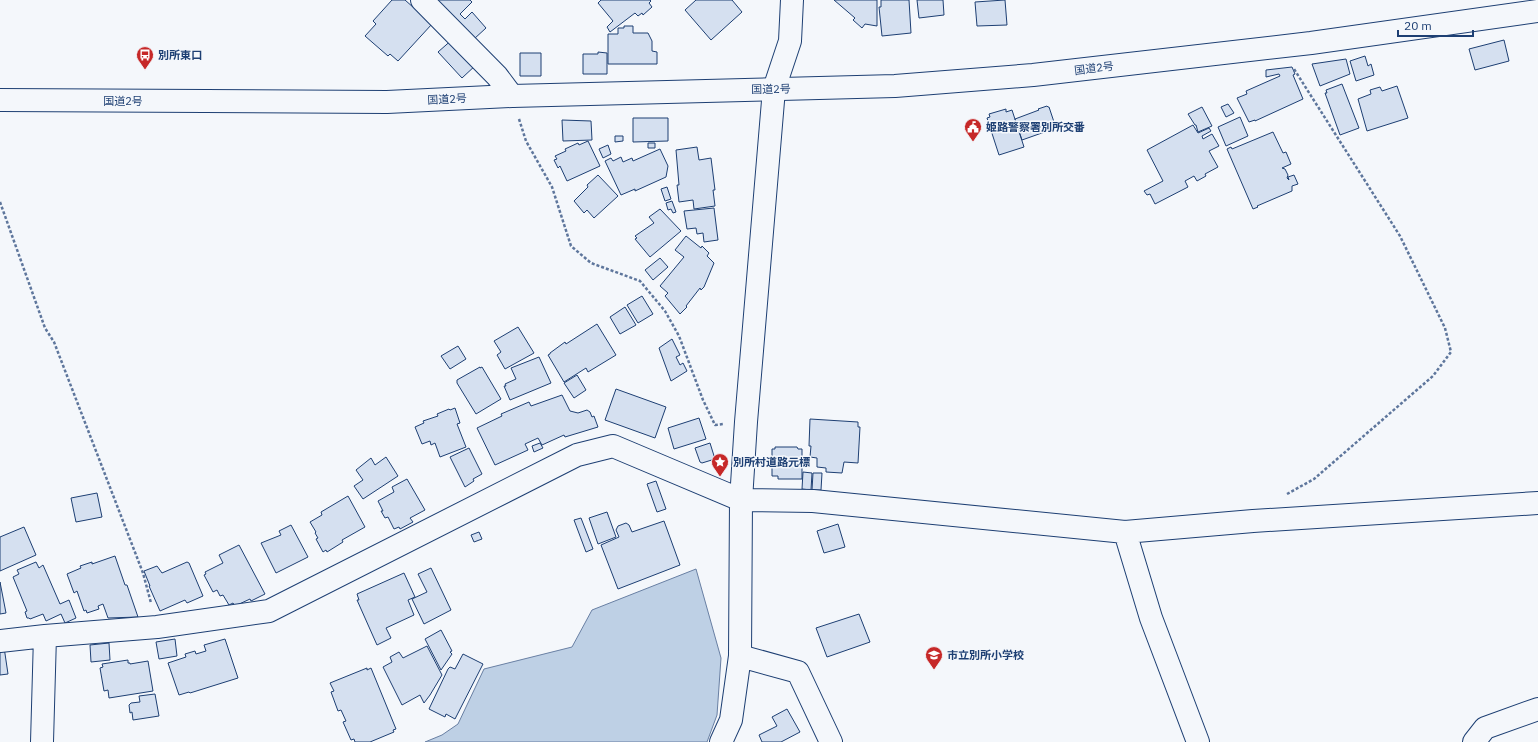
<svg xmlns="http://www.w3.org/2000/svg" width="1538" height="742" font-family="'IBM Plex Sans','Noto Sans JP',sans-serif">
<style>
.water{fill:#bed0e5;stroke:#687fa3}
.building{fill:#d5e0f0;stroke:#1d3f73}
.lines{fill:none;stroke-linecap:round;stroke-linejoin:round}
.minor-casing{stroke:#1d3f73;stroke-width:24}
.highway-casing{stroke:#1d3f73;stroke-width:24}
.path{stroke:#5e769c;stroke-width:2.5;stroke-dasharray:3 2;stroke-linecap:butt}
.minor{stroke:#f4f7fb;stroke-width:22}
.highway{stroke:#f4f7fb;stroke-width:22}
.labels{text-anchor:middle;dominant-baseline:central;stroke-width:3;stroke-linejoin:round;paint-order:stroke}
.poi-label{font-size:11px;font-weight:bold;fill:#1d3f73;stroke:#f4f7fb;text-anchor:start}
.street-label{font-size:11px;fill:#1d3f73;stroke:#f4f7fb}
</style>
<rect width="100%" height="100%" fill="#f4f7fb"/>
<!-- water -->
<path class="water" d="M696 569 721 658 717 715 707 742H425L442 735 458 724 484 669 572 647 592 610Z"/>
<!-- building -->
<path class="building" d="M392 0H405L432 24 398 61 390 54 388 56 365 36 376 24 373 21Z
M431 0H470L472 2 460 14 465 19 472 12 486 28 474 39Z
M601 0H650L651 1 649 3 652 7 643 15 642 13 638 16 635 13 610 32 607 27 613 21 598 3Z
M696 0H732L742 12 711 40 685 10Z
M834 0H877V26L865 24 862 28 853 20 855 18Z
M881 0H909L911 33 882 36 879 7H881Z
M917 0H943L944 15 919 18Z
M1005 0 1007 25 977 26 975 2Z
M624 26H633V33H648L652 41V51L657 52V64H608V34H618V28H624Z
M454 38 477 64 462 78 438 52Z
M1504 40 1509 61 1475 70 1469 49Z
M598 52 607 53V74H583V54H598Z
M520 53H541V76H520Z
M1365 56 1368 66 1371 64 1374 75 1356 81 1350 61Z
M1346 59 1350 74 1320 86 1312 64Z
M1292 67 1295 74 1293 75 1303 99 1255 121V120L1249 122 1237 98 1247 94 1246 91 1280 76 1279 74 1266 77V70Z
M1342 84 1359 128 1340 135 1325 93H1327L1326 90Z
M1397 86 1408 118 1367 131 1358 99 1371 94 1370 90 1380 87 1382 91Z
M1228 104 1234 113 1226 117 1221 107Z
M1047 106 1048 107H1049L1056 128 1022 140 1015 119 1039 110 1038 109Z
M1202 107 1212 126 1198 132 1196 125H1195L1188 114Z
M1006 109V112L1012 110 1024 147 999 155 987 118 990 117 989 114Z
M1240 117 1248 136 1226 146 1218 127Z
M633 118H668V141L633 142Z
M562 120 591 121 592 140 563 141Z
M1193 125 1198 133 1209 128 1211 131 1202 136 1203 139 1212 134 1219 146 1209 151 1218 167 1205 174 1206 176 1197 181 1194 176 1185 181 1188 187 1155 204 1150 194 1147 195 1144 191 1163 181 1147 150Z
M1273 132 1283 153 1286 152 1291 164 1282 168 1285 169 1288 175 1287 178 1289 180 1288 177 1294 175 1298 184 1292 186V191L1257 206 1258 207 1253 209 1227 149 1231 147 1232 149Z
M615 136H623V141L615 142Z
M588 141 600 166 567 181 560 166 558 168 554 160 557 159 555 156 566 151 565 149 578 143 579 145Z
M648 143H655V148H648Z
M608 145 611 154 603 158 599 149Z
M697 147 699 160 711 158 715 190H713L715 206 694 209 693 200 679 202 677 185H679L676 150Z
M660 149 668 166 666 177 635 191V189L621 195 605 161 611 158 613 161 621 157 623 162 632 158 633 161Z
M598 175 618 196 594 218 587 210 584 213 574 201 588 187 587 185Z
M667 187 671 199 665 201 661 189Z
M672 201 676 212 673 213 671 209 668 210 666 203Z
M714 208 718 240 704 242 703 233 697 234 696 228 687 229 684 211Z
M660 209 681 231 650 257 635 239 637 238 635 236 654 223 649 217Z
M686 236 701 248 702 246 709 253 707 256 714 263 704 287 701 290 700 288 686 306 687 307 680 314 665 296 668 293 660 286 684 257 675 250Z
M660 258 668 267 653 280 645 270Z
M642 296 653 314 638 323 627 305Z
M625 307 636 325 620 334 610 317Z
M597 324 616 355 588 372 586 368 564 382 548 355 550 354V353L565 342 566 344Z
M518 327 534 353 505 369 497 355 501 352 494 341Z
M672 339 680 355 676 357 680 365 683 363 687 371 671 381 659 348Z
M458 346 466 359 450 369 441 356Z
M539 357 551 383 510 400 504 386H506L505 384 516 379 511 368Z
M480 367V368L482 367 501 399 476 414 457 383V380Z
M577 375 586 390 574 398 564 383Z
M616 389 666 407 655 438 605 420Z
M562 395 570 411 578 413 587 410 590 412 592 417 594 416 598 427 565 437 564 435 542 445 538 438 525 444 528 450 495 465 477 428 502 416 501 414 529 402 531 406Z
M455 408 460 423 457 424 466 447 440 457 435 443 431 445 430 441 422 444 415 427 424 423 423 421 438 416 437 414 449 409 450 410Z
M699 418 706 439 674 449 668 428Z
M810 419 858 422V427H860L858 463 844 462 842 473 826 472V468L817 467V458L810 457 811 446H809Z
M540 443 543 448 534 452 532 446Z
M710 443 715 459 702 463 700 462 695 448Z
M775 447H797L798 449H802V479H778V476H772V449H775Z
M469 448 482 474 473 479 474 481 465 487 450 457Z
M386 457 398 476 363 499 354 486 363 480 356 470 371 458 375 465Z
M803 472 812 473 811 490 802 489Z
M813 473H822L821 490H812Z
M407 479 425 510 410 518 413 522 400 529 399 527 394 529 388 517 385 518 381 511H383L378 501 394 492 392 487Z
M656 481 666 509 657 512 647 484Z
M97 493 102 517 76 522 71 498Z
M348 496 365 527 342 540 343 542 327 552 326 550 323 552 316 539 318 538 315 533 316 532 310 522 322 515 321 512Z
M607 512 616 537 598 544 589 518Z
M581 518 593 549 586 552 574 520Z
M664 521 680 565 618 589 601 545 619 537 616 530 618 526 626 523 629 525 632 532Z
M838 524 845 547 824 553 817 531Z
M291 525 308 557 276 573 261 543 281 535 279 531Z
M24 527 36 555 0 571V537Z
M479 532 482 539 474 542 471 535Z
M239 545 265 594 251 601 250 599 235 606 233 603 229 605 223 595 220 596 217 590 213 592 204 575 206 574 205 572 223 563 219 555Z
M115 556 125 585H127L138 617 108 618 103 604 98 606 99 609 87 613 86 610 84 611 77 591 74 593 67 574 81 568 80 566 92 562V564Z
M36 562 39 568 43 565 60 604 69 600 76 618 65 623 61 614 46 621 43 614 30 619 29 618H27L25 612 27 611 13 577 19 574 17 570Z
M187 562 189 563 203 596 187 603 185 600 160 611 149 586H150L144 571 157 566 162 573Z
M431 568 451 610 424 624 412 599 427 592 418 574Z
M404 573 415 597 408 600 414 615 386 628 391 638 377 645 357 600H359L357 594Z
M0 582 6 613 0 614Z
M859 614 870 642 827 657 816 628Z
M441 630 452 651 450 652 452 654 441 670 425 639Z
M175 639 177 656 159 659 156 642Z
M225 639 238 678 190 693 189 692 179 695 168 663 186 657 185 654 195 651 196 654 206 651 204 645Z
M109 643 110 660 91 662 90 645Z
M427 646 442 675 430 695 424 703 420 695 402 705 383 667 392 662 390 657 399 652 403 658Z
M4 647 8 674 0 675V648Z
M463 654 483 664 455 719 446 714 445 717 429 709 448 669 450 667 455 669Z
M128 660V663H130V664L148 661 153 691 109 698 108 690 104 691 100 668 103 667 102 664Z
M367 668V670L371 668 396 729 393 730 394 732 370 742H355L354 739 351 740 343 722 346 721 341 710 338 711 331 692 334 691 330 683Z
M155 694 159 716 133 720 132 712 130 713 129 705 131 703 140 702 139 696Z
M787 709 800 732 781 742H762L759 735 777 726 772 717Z"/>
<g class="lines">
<!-- minor casing -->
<g class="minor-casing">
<path id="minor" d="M422 0 497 76 512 96
M1125 532 1151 618 1198 742
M0 641 45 636 157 627 269 611 577 455 613 446 741 500 813 501 1125 532 1253 521 1538 503
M740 656 798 672 831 742
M42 742 45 636
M721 742 731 720 740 656 741 500 746 422 774 89 790 41 792 0
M1474 742 1485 728 1538 709"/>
</g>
<!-- highway casing -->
<g class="highway-casing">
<path id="highway" d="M0 100 387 102 512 96 895 86 1033 75 1311 43 1538 11"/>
</g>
<!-- path -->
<path class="path" d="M519 119 526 141 552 187 571 246 591 263 640 281 665 311 679 336 703 400 715 425 723 424
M0 202 45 328 54 342 143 573 151 603
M1287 494 1314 479 1433 376 1451 352 1445 328 1400 236 1294 69"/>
<!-- minor -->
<use href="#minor" class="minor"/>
<!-- highway -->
<use href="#highway" class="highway"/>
</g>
<!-- icons -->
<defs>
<g id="bus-pin" transform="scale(0.9)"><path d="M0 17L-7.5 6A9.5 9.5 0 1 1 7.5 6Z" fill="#c62828" stroke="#f4f7fb"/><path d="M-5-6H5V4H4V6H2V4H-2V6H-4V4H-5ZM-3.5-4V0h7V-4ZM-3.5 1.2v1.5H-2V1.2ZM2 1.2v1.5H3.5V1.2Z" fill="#fff"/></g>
<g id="civic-pin" transform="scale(0.9)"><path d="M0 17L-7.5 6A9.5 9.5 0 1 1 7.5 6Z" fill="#c62828" stroke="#f4f7fb"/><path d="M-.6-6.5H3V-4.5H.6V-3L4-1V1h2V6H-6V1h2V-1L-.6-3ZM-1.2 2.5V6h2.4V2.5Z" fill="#fff"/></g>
<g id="sight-pin" transform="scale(0.9)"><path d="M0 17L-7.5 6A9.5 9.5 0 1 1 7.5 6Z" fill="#c62828" stroke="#f4f7fb"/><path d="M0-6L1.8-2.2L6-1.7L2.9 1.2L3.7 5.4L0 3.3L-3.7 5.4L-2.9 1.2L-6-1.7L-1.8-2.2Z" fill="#fff"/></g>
<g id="school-pin" transform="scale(0.9)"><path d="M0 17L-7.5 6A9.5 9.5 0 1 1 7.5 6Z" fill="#c62828" stroke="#f4f7fb"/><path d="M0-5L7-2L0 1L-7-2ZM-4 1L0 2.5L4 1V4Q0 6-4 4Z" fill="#fff"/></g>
</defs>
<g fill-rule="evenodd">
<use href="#bus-pin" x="145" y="55"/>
<use href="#civic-pin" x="973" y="127"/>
<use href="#sight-pin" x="720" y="462"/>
<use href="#school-pin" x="934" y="655"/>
</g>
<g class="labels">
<!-- poi labels -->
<g class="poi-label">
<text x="158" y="55">別所東口</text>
<text x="986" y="127">姫路警察署別所交番</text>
<text x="733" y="462">別所村道路元標</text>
<text x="947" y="655">市立別所小学校</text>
</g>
<!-- street labels -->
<g class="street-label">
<text transform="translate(1094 68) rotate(-7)">国道2号</text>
<text transform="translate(771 89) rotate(-1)">国道2号</text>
<text transform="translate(447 99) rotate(-3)">国道2号</text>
<text x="123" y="101">国道2号</text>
</g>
</g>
<!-- scale -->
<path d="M1398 30v6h75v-6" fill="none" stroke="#1d3f73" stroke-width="2"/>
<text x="1404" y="30" font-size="12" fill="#1d3f73" stroke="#f4f7fb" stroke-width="3" paint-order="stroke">20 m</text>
</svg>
